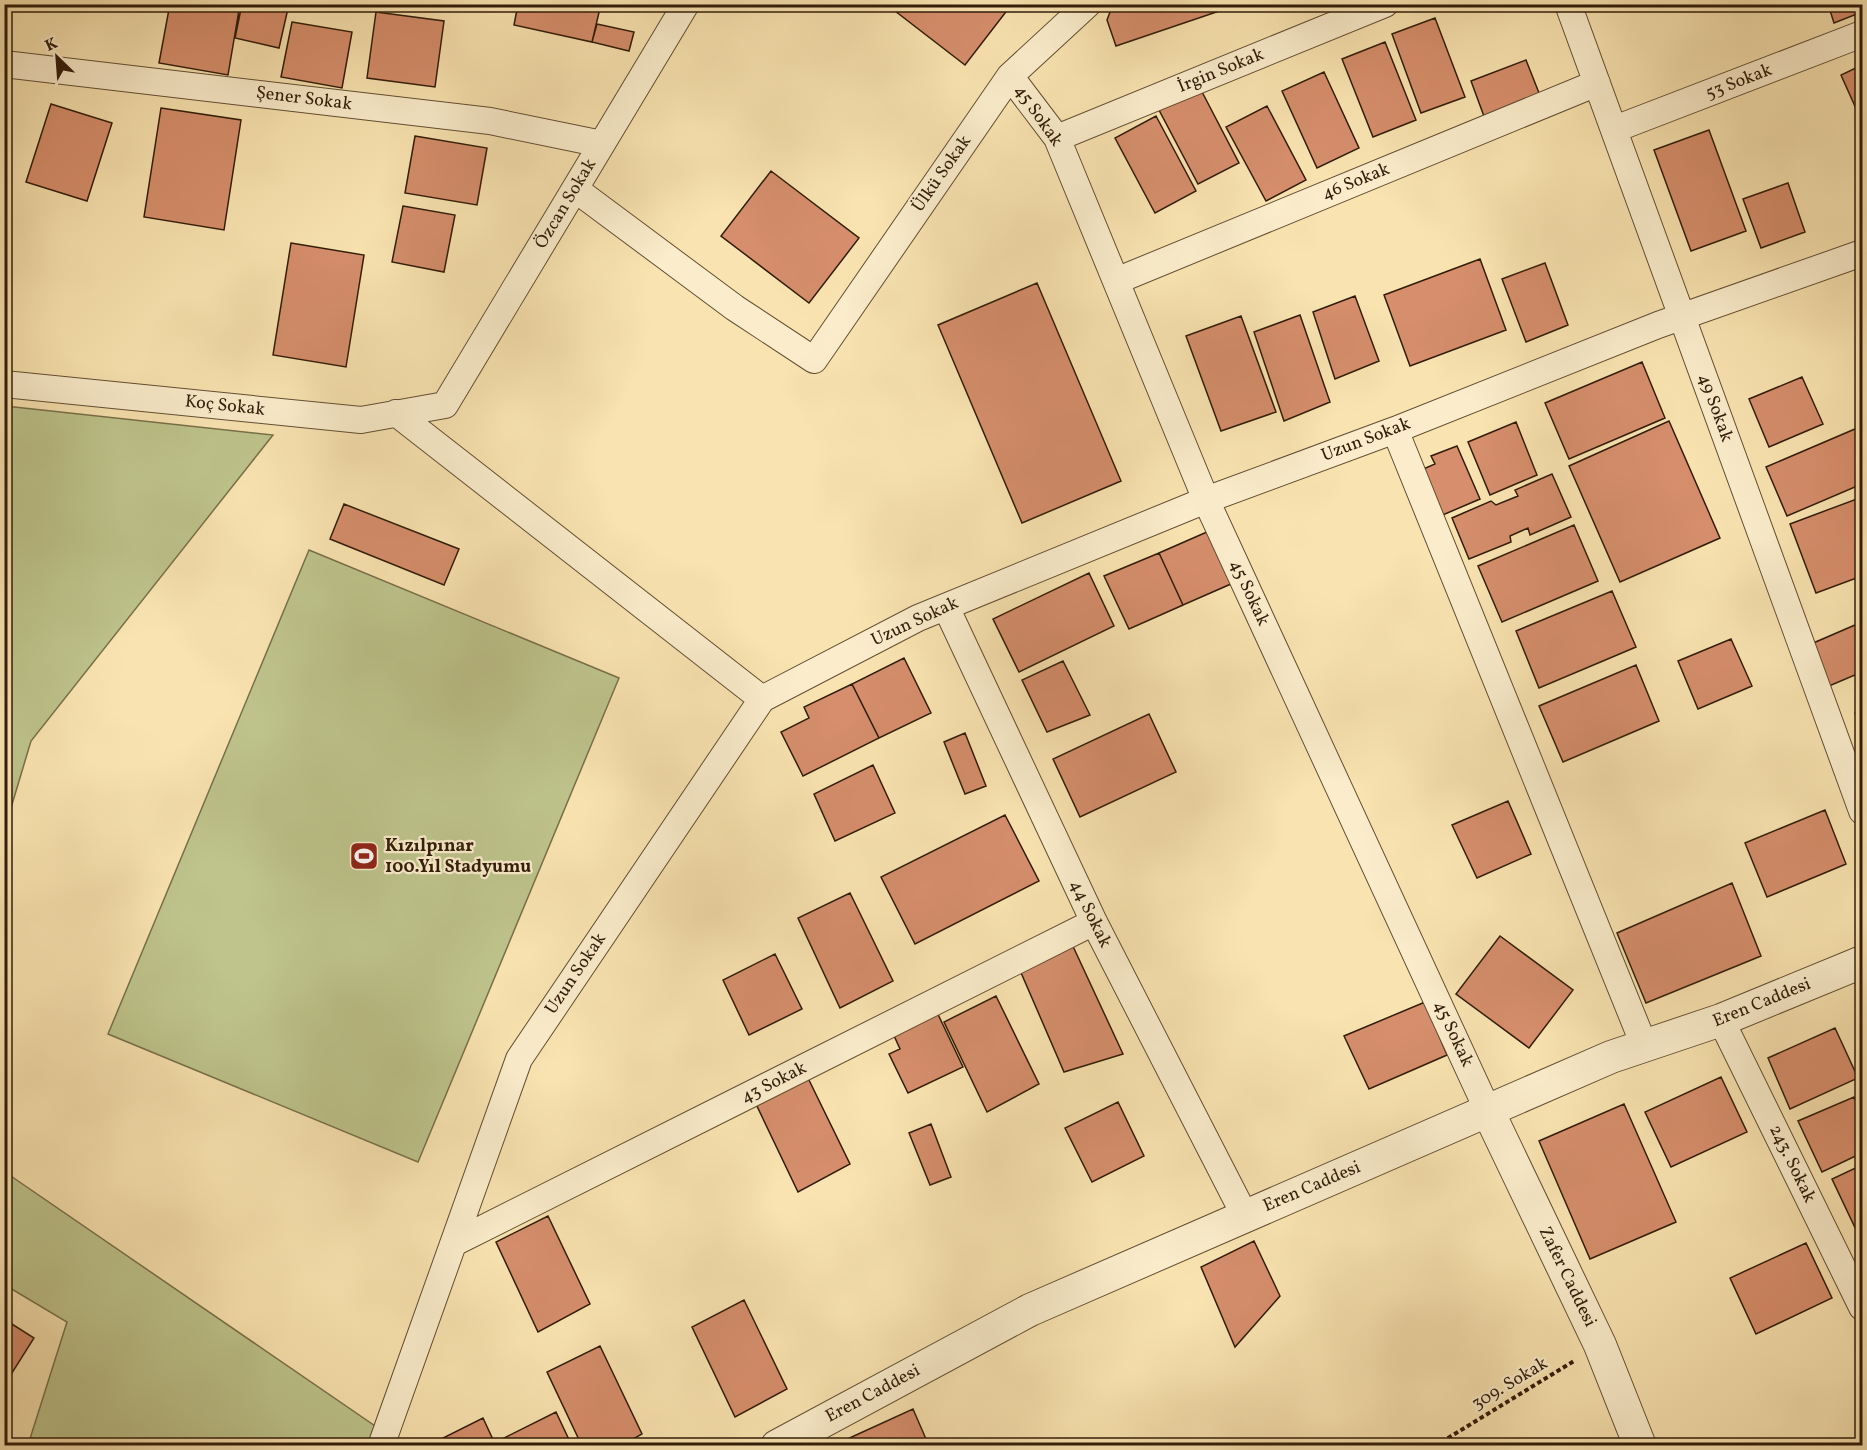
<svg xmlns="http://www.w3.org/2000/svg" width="1867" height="1450" font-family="Vollkorn,serif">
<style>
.green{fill:#bec48c;stroke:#78704a;stroke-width:1.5}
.building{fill:#d68e6c;stroke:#311c09;stroke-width:1.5}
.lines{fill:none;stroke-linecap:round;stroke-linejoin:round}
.minor-casing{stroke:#634e33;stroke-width:28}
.tertiary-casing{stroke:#634e33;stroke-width:34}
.path{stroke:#311c09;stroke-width:4;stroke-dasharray:4.5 3;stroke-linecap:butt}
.minor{stroke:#fbedcc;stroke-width:26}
.tertiary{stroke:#fbedcc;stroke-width:32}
.labels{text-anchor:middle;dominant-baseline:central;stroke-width:4.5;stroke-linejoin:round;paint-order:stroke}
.street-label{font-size:18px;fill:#311c09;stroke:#fbedcc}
.poi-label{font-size:18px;font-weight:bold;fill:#311c09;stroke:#fbedcc;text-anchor:start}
</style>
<rect width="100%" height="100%" fill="#f9e4b1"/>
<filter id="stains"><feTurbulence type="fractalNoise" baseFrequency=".00333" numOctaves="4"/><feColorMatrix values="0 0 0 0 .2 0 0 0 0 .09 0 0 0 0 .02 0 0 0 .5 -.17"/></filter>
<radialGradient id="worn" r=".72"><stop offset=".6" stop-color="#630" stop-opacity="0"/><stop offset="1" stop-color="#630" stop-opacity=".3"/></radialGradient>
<!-- green -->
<path class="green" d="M5 406 273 435 31 741 5 828Z
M309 550 619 678 418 1162 108 1034Z
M5 1172 378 1428 371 1445H28L67 1322 5 1285Z"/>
<!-- building -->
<path class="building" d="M182 4H240L228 75 159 63 169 9 181 11Z
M242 4H289L279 48 235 38Z
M518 4H601L592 42 514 25Z
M886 4H1012L965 65Z
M1113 4H1240L1116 46 1107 20Z
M1828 4H1862V12L1834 23Z
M376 12 444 21 435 87 367 78Z
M1435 18 1465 97 1421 113 1392 34Z
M292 22 352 32 342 88 281 77Z
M597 24 634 32 629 51 592 42Z
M1385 42 1416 120 1373 137 1342 59Z
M1526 60 1541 98 1485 119 1471 81Z
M1862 65V122L1841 75Z
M1324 72 1359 148 1317 168 1282 91Z
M1200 88 1239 163 1198 184 1159 110Z
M51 104 112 123 87 201 26 182Z
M1267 106 1306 180 1266 201 1226 127Z
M161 108 241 120 224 230 144 217Z
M1156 116 1196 191 1155 213 1115 138Z
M1709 130 1746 231 1691 251 1654 150Z
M415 136 487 148 477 205 405 193Z
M4 164 10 165 4 207Z
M771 171 859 238 809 303 721 236Z
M1788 183 1805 232 1761 248 1743 199Z
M403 206 455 215 444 272 392 262Z
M291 243 364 255 346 367 273 355Z
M1480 259 1506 330 1410 366 1384 295Z
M1545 263 1568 325 1526 342 1502 279Z
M1037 283 1121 481 1022 523 938 325Z
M1355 296 1379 361 1335 379 1313 312Z
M1300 315 1330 402 1284 421 1254 332Z
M1241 316 1276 412 1221 431 1186 336Z
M1642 362 1665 418 1569 459 1545 403Z
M1802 377 1823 424 1769 447 1749 399Z
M1669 421 1720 538 1620 582 1569 466Z
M1516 422 1537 475 1490 495 1468 442Z
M1862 426V484L1787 516 1766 467Z
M1457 446 1480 499 1438 517 1419 471 1435 464 1431 456Z
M1552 474 1571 517 1530 535 1528 528 1510 536 1511 542 1469 559 1452 518 1491 501 1496 505 1518 496 1515 490Z
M1862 497V576L1816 593 1790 524Z
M344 504 459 549 444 585 330 539Z
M1574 525 1598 581 1502 622 1478 566Z
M1216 528 1240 580 1183 605 1159 553Z
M1159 553 1183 605 1129 629 1104 576Z
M1089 573 1114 626 1019 672 993 619Z
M1612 591 1636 647 1539 688 1516 631Z
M1862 622V672L1829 686 1811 644Z
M1731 639 1752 686 1698 709 1678 661Z
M904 658 931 713 879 738 852 684Z
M1063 661 1090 715 1047 732 1022 680Z
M1636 665 1659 721 1563 762 1539 706Z
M852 684 879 738 803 776 781 732 809 718 804 707Z
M1862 710V733L1855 713Z
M1149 714 1176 772 1080 817 1053 759Z
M965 733 986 786 965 794 944 742Z
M873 765 895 813 835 841 814 794Z
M1508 801 1531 854 1477 878 1452 825Z
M1825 810 1846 864 1767 897 1745 843Z
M1005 815 1039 881 915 944 881 877Z
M1732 883 1761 956 1646 1003 1617 933Z
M850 893 893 981 840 1008 798 918Z
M1500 936 1573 990 1529 1048 1456 994Z
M1071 942 1123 1054 1064 1072 1019 968Z
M775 954 802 1009 749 1035 723 980Z
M996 996 1039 1084 987 1112 944 1022Z
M1425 1002 1447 1055 1369 1089 1344 1036Z
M935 1008 963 1067 908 1093 889 1054 900 1049 891 1029Z
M1835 1028 1858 1078 1790 1109 1768 1058Z
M807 1076 850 1164 798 1192 755 1102Z
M1721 1077 1747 1132 1671 1167 1645 1112Z
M1854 1097 1862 1115V1153L1822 1172 1798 1121Z
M1118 1102 1144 1156 1092 1182 1065 1128Z
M1624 1104 1676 1222 1590 1259 1539 1141Z
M931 1124 951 1177 930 1185 909 1133Z
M1862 1165V1232L1858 1234 1832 1179Z
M548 1216 590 1304 538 1332 496 1242Z
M1254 1241 1280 1296 1235 1347 1201 1267Z
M1806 1243 1832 1298 1756 1334 1730 1278Z
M744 1300 787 1389 735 1417 692 1327Z
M4 1319 34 1338 5 1384H4Z
M600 1346 642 1434 621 1446H582L547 1372Z
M913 1409 929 1446H832Z
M556 1412 572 1446H508L504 1438Z
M483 1418 496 1446H432L431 1444Z"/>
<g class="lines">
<!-- minor casing -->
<g class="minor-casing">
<path id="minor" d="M1568 4 1862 811
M4 64 490 121 602 144
M1010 76 1057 138 1206 500 1488 1111
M1615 129 1862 34
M1057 138 1385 4
M575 189 735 308 814 360 1010 76 1088 4
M1116 281 1597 83
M4 384 361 420 445 405 686 4
M396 413 762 699
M1395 430 1644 1045
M946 607 1094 922 1245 1216
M1721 1020 1862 1307
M454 1243 1094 922
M381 1446 519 1059 762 699 918 618 1206 500 1395 430 1658 325 1862 253"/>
</g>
<!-- tertiary casing -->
<g class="tertiary-casing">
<path id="tertiary" d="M1488 1111 1600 1345 1640 1446
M777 1446 1030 1310 1611 1057 1721 1020 1862 962"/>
</g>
<!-- path -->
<path class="path" d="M1435 1446 1574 1361"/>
<!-- minor -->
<use href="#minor" class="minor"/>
<!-- tertiary -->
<use href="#tertiary" class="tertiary"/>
</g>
<!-- icons -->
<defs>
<g id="stadium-square" transform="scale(1.5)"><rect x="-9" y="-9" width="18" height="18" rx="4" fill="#8f2418" stroke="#fbedcc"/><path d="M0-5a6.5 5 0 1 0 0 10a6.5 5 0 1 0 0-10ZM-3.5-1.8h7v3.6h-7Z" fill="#fff"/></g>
</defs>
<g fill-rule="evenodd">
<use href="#stadium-square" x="364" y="856"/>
</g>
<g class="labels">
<!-- street labels -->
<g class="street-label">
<text transform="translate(1221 71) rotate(-22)">İrgin Sokak</text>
<text transform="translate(1739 82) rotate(-21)">53 Sokak</text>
<text transform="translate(304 99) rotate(7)">Şener Sokak</text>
<text transform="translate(1038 116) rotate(55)">45 Sokak</text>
<text transform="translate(942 174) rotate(-55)">Ülkü Sokak</text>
<text transform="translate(1356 182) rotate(-22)">46 Sokak</text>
<text transform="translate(566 204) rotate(-59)">Özcan Sokak</text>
<text transform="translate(225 406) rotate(6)">Koç Sokak</text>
<text transform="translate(1715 408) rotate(70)">49 Sokak</text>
<text transform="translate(1366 440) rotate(-21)">Uzun Sokak</text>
<text transform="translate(1249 593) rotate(65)">45 Sokak</text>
<text transform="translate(915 622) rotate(-25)">Uzun Sokak</text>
<text transform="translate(1090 914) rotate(64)">44 Sokak</text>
<text transform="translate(576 974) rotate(-56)">Uzun Sokak</text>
<text transform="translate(1762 1003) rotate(-22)">Eren Caddesi</text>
<text transform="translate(1453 1034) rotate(65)">45 Sokak</text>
<text transform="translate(774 1083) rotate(-27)">43 Sokak</text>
<text transform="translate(1792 1164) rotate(64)">243. Sokak</text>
<text transform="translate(1312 1187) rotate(-23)">Eren Caddesi</text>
<text transform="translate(1567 1277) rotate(64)">Zafer Caddesi</text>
<text transform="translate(1510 1384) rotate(-31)">309. Sokak</text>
<text transform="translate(873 1394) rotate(-28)">Eren Caddesi</text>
</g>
<!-- poi labels -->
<g class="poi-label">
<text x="385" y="846">Kızılpınar<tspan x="385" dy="21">100.Yıl Stadyumu</tspan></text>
</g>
</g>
<!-- margin -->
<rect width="1867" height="1450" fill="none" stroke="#f9e4b1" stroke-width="24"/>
<rect x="6" y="6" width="1855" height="1438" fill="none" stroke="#311c09" stroke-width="3"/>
<rect x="12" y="12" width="1843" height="1426" fill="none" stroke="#311c09" stroke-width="1.5"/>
<!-- north arrow -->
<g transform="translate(57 57) rotate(335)" stroke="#fbedcc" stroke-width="4.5" paint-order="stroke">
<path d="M0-4.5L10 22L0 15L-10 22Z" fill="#311c09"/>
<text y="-9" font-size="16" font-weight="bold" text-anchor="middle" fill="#311c09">K</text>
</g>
<rect width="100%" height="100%" filter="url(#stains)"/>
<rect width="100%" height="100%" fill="url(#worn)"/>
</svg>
